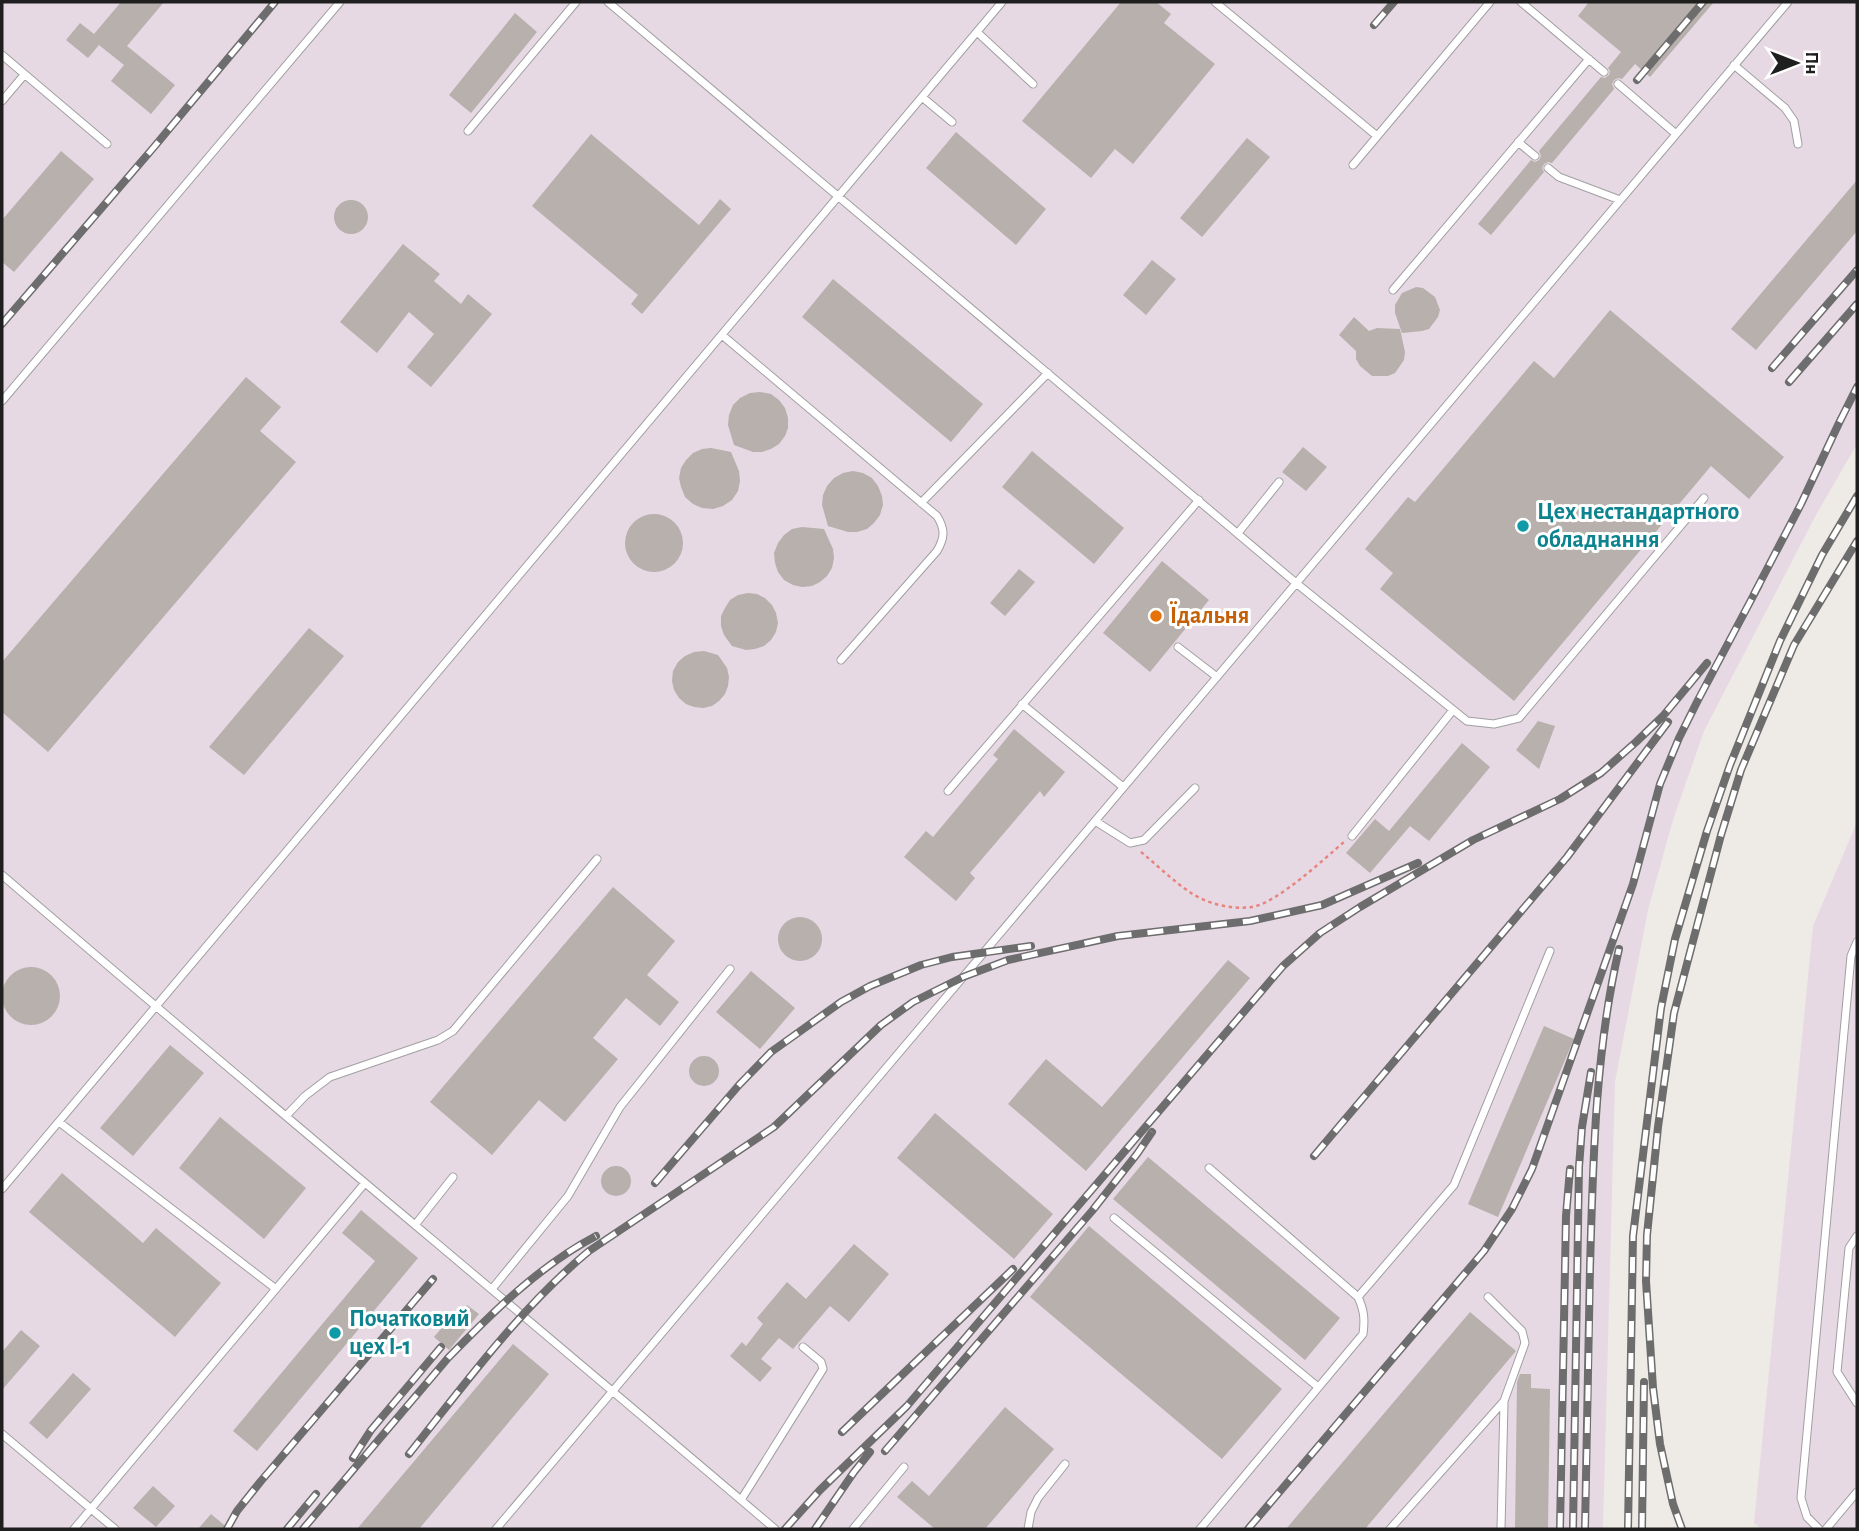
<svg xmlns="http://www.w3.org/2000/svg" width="1859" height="1531" font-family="'Alegreya Sans',sans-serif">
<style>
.industrial{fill:#e6d9e4}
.building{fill:#b7b0ac}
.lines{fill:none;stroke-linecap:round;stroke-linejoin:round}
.service-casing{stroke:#a0a0a0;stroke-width:9}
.path{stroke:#e8847d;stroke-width:2.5;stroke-dasharray:3.5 3.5;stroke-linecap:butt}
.service{stroke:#fff;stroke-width:7}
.rail-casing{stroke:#6d6d6d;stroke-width:8}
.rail{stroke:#fff;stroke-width:5;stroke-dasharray:16;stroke-linecap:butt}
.culture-dot{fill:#0f9aa8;stroke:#fff;stroke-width:2.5}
.food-dot{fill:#e8710a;stroke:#fff;stroke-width:2.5}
.labels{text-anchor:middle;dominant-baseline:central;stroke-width:6;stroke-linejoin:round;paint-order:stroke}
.culture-label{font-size:24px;font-weight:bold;fill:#0d838f;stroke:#fff;text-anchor:start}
.food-label{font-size:24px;font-weight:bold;fill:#c56008;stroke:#fff;text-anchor:start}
</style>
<rect width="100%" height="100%" fill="#eeebe6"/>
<!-- industrial -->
<path class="industrial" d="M2 2H1857V444L1816 515 1704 731 1673 820 1648 910 1615 1082 1603 1529H2Z
M1857 822V1529H1761L1754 1523 1813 926Z"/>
<!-- building -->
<path class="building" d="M121 2H164L127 46 175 85 151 114 111 81 124 65 99 45 88 58 66 40 80 23 94 34Z
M1121 2H1156L1171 14 1164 23 1215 64 1133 164 1115 149 1091 178 1022 121Z
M1589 2H1714L1650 77 1635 64 1622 79 1618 78 1614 80 1612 84 1614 89 1552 163 1548 162 1544 164 1542 168 1544 172 1491 235 1478 224 1531 160 1535 162 1539 160 1541 156 1539 151 1601 77 1605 78 1609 75 1610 71 1608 68 1621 52 1578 16Z
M515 13 537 32 471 113 449 95Z
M956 132 1046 209 1016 245 926 168Z
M591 134 699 225 720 199 731 209 642 314 631 304 638 295 532 206Z
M1247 138 1270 157 1202 237 1180 218Z
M61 151 94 179 14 272 2 262V220Z
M1857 180V231L1756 350 1731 329Z
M334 217a17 17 0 1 1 34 0a17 17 0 1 1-34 0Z
M403 244 440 274 434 281 461 304 468 294 492 314 431 387 407 367 434 334 409 312 377 353 340 322Z
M1152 260 1176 279 1146 315 1123 295Z
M833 279 983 404 951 442 802 317Z
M1416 287 1423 288 1435 297 1440 310 1438 317 1429 329 1422 331 1402 333 1395 313V305L1402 293Z
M1610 310 1784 457 1749 499 1711 466 1514 701 1380 589 1393 573 1365 549 1408 497 1415 502 1534 361 1554 378Z
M1354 317 1369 331 1377 328 1400 329 1405 352 1404 360 1395 373 1388 376H1372L1360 366 1356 359V351L1339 335Z
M246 377 281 407 260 431 296 462 48 752 2 712V662Z
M760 392 771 394 779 400 785 408 788 418V428L785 436 779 444 771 449 762 452H753L734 445 728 425 729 415 733 405 740 398 750 393Z
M1303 447 1327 467 1306 491 1282 472Z
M711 448 731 452 739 471 740 481 738 491 732 500 723 506 713 509 702 508 693 504 685 497 681 487 679 478 681 468 686 460 693 453 702 449Z
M1032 451 1124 528 1094 564 1002 487Z
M853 471 863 473 872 478 878 486 882 496 883 505 880 515 874 523 867 529 857 532H848L828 526 822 505 823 495 827 486 834 478 843 473Z
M625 543a29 29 0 1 1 58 0a29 29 0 1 1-58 0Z
M802 527 824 529 833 549 834 558 832 568 827 576 820 582 812 586 802 587 793 585 784 580 778 572 775 563 774 553 778 543 784 535 792 529Z
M1162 561 1209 600 1150 672 1103 633Z
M1019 569 1035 582 1005 616 990 603Z
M748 593 757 594 765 598 772 605 776 613 778 623 776 632 771 640 764 646 755 649 746 650 732 646 724 635 721 626V616L725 608 730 600 738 595Z
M309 628 344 656 244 775 209 747Z
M704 651 718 655 727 668 729 677 728 686 725 694 719 701 712 706 703 708 694 707 686 704 679 698 674 690 672 681 673 671 678 662 685 656 694 652Z
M1538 721 1555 726 1539 769 1516 750Z
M1014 729 1065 772 1044 797 1040 791 970 873 975 878 956 901 904 857 926 831 933 837 998 759 993 755Z
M1462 743 1490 767 1429 841 1410 826 1370 873 1346 853 1375 819 1389 831Z
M613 887 675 941 647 975 679 1002 660 1026 626 998 593 1038 618 1059 565 1122 539 1100 492 1155 430 1102Z
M778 939a22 22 0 1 1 44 0a22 22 0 1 1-44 0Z
M1228 960 1250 978 1086 1171 1008 1104 1046 1059 1102 1107Z
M2 996a29 29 0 1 1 58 0a29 29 0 1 1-58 0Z
M751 971 795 1008 760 1049 716 1012Z
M1544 1026 1574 1039 1498 1217 1468 1204Z
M170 1045 204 1073 133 1156 100 1128Z
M689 1071a15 15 0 1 1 30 0a15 15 0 1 1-30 0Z
M935 1113 1053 1214 1014 1259 897 1158Z
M220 1117 306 1188 264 1239 179 1168Z
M1148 1157 1340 1318 1305 1360 1113 1199Z
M601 1181a15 15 0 1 1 30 0a15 15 0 1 1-30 0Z
M62 1173 143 1243 156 1228 221 1283 175 1337 29 1212Z
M361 1210 418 1258 257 1451 233 1431 375 1261 342 1233Z
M1089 1226 1282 1389 1222 1459 1030 1297Z
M854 1244 889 1274 849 1322 830 1306 793 1349 779 1338 761 1359 772 1368 760 1382 730 1356 742 1342 746 1346 763 1324 757 1318 787 1282 806 1299Z
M467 1305 479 1314 449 1350 434 1337 460 1306 464 1309Z
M1470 1312 1516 1351 1365 1529H1286Z
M21 1330 40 1346 2 1390V1352Z
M513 1344 549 1374 535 1391 419 1529H357Z
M73 1373 91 1389 47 1439 29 1423Z
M1520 1374H1531V1388L1550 1389 1548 1529H1515L1517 1382Z
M1005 1407 1054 1449 985 1529H935L897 1497 912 1481 929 1496Z
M153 1486 175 1506 156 1527 133 1508Z
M211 1514 229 1529H198Z"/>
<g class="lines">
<!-- service casing -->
<g class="service-casing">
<path id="service" d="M608 2 1296 583 1467 721 1494 724 1519 718 1704 498
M1215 2 1377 136
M1521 2 1604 72
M977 32 1033 84
M2 55 107 144
M1734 65 1785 108 1794 121 1798 144
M1618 84 1676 134
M922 97 952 122
M2 101 24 75
M468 131 576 2
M1518 142 1535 156
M1353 165 1490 2
M1548 168 1559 177 1620 200
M1393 290 1589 59
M722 335 937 516C945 529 945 537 937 551L841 660
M2 401 340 2
M921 503 1048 373
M1238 533 1279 482
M1178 647 1217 677
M1022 704 1123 787
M948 791 1199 500
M1095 821 1130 843 1144 840 1195 788
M1352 836 1453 710
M2 875C258 1095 518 1310 775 1529
M286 1116 305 1096 330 1077 438 1040 453 1031 597 859
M59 1122 276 1289
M2 1189 1002 2
M1114 1218 1318 1387
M415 1225 453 1177
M1857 1236 1849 1248 1837 1372 1857 1403
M492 1289 568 1196 620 1107 730 969
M1358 1297 1454 1185 1550 951
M2 1434 115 1529
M741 1500 823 1369 821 1362 803 1347
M74 1529 365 1183
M496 1529 1788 2
M853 1529 904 1467
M1028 1529 1031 1512 1038 1498 1065 1464
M1200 1529 1363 1334C1365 1319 1364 1310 1358 1297L1209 1168
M1390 1529 1504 1401 1525 1343 1522 1331 1488 1297
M1501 1529 1504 1402
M1819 1529 1807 1517 1801 1498 1851 956 1857 942
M1826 1529 1857 1492"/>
</g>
<!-- path -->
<path class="path" d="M1141 852C1157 865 1173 881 1191 893 1208 904 1232 910 1252 907 1277 903 1324 859 1344 842"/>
<!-- service -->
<use href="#service" class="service"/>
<!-- rail casing -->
<g class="rail-casing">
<path id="rail" d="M1374 25 1394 2
M1637 80 1703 2
M2 324 154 147 275 2
M1772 368 1857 270
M1789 382 1857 304
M1754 594 1801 504 1839 423 1857 387
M1314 1156 1567 857 1668 722
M655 1183 739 1085 771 1052 841 1002 870 986 921 965 952 957 1031 946
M842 1432 1013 1269
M885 1451 1092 1211 1137 1154 1152 1132
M409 1454C465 1384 519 1309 589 1251L774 1127 881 1025 913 1002 963 977 1008 960 1118 936 1250 921 1322 905 1418 863
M353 1458 371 1430 441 1347
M227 1529 237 1511 261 1481 433 1279
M287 1529 316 1494
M303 1529 448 1358C493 1312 539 1266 596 1236
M785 1529 820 1490 907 1406 1283 966 1320 933 1360 907 1473 840 1560 799 1601 773 1636 742 1663 716 1707 663
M815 1529 854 1472 870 1452
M1248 1529 1484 1251 1512 1209 1532 1169 1633 884 1660 784 1679 738 1698 700 1759 585
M1560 1529 1566 1216 1570 1169
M1573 1529 1579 1167 1582 1127 1591 1072
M1585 1529C1587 1442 1589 1355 1590 1268 1593 1161 1595 1053 1619 949
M1628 1529 1633 1236 1661 1008 1675 939 1707 831 1730 765 1780 641 1822 555 1857 496
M1642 1529 1644 1382
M1682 1529 1673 1504 1660 1444 1653 1388 1646 1281 1647 1235 1658 1127 1674 1013 1721 835 1741 770 1794 645 1857 541"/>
</g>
<!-- rail -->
<use href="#rail" class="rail"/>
</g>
<!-- markers -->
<g class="culture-dot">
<circle cx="1523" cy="526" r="7"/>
<circle cx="335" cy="1333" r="7"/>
</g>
<circle class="food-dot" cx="1156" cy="616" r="7"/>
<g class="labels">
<!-- culture labels -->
<g class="culture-label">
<text x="1537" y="512">Цех нестандартного<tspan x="1537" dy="28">обладнання</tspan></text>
<text x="349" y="1319">Початковий<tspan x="349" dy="28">цех І-1</tspan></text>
</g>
<!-- food labels -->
<g class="food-label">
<text x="1170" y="616">Їдальня</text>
</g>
</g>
<!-- border -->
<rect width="1859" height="1531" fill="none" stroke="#1f1f1f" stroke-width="7"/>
<!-- north arrow -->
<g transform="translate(1796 63) rotate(90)" stroke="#ffffff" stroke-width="5" paint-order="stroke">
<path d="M0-5L12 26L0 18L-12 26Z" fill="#1f1f1f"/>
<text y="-10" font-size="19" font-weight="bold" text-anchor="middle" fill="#1f1f1f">Пн</text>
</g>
</svg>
